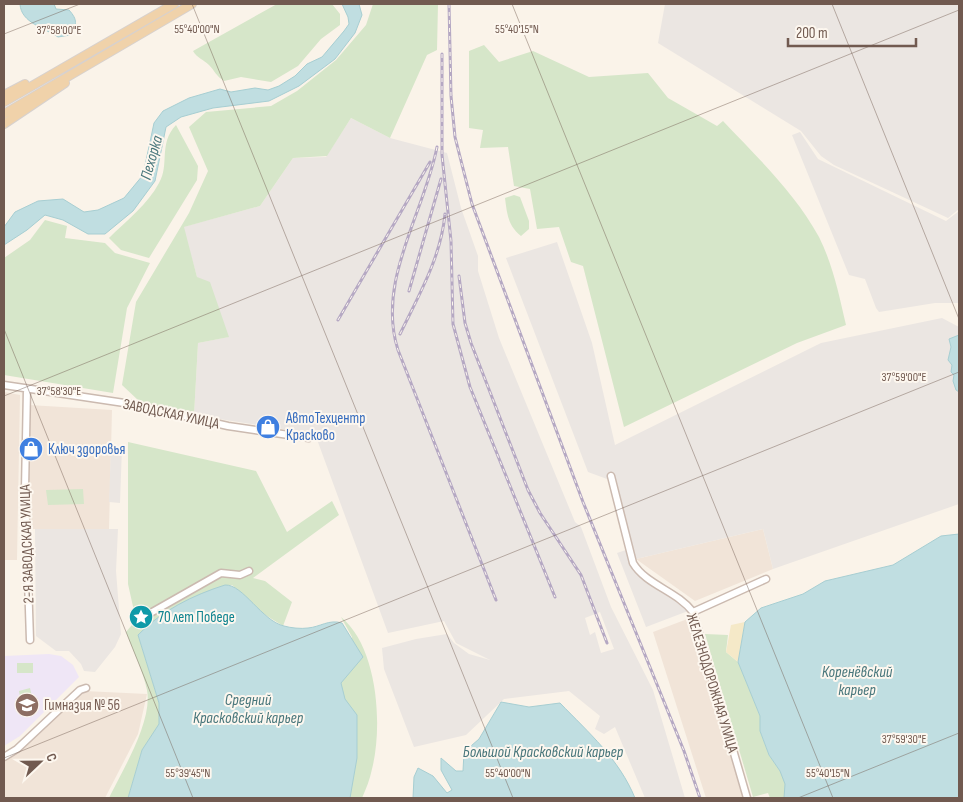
<svg xmlns="http://www.w3.org/2000/svg" width="963" height="802" font-family="'Sofia Sans Condensed',sans-serif">
<style>
.residential{fill:#f1e4d8}
.industrial{fill:#ebe6e2;fill-rule:evenodd}
.education{fill:#efe6f6}
.green{fill:#d6e6c9}
.sand{fill:#f5e9c8}
.water{fill:#c0dee1;stroke:#a7ced2}
.lines{fill:none;stroke-linecap:round;stroke-linejoin:round}
.minor-casing{stroke:#cbbab0;stroke-width:9}
.major-casing{stroke:#d7d1ce;stroke-width:10}
.minor{stroke:#fff;stroke-width:6}
.major{stroke:#f0d2aa;stroke-width:8}
.rail-casing{stroke:#b5a8c3;stroke-width:3}
.rail{stroke:#fdf7ef;stroke-width:1;stroke-dasharray:4;stroke-linecap:butt}
.ticks{fill:none;stroke:#715a50;stroke-width:1;stroke-opacity:0.45}
.labels{text-anchor:middle;dominant-baseline:central;stroke-width:4;stroke-linejoin:round;paint-order:stroke}
.street-label{font-size:15px;fill:#715a50;stroke:#fdf7ef}
.shop-label{font-size:15px;fill:#366cbe;stroke:#fdf7ef;text-anchor:start}
.culture-label{font-size:15px;fill:#0d838f;stroke:#fdf7ef;text-anchor:start}
.education-label{font-size:15px;fill:#785e54;stroke:#fdf7ef;text-anchor:start}
.water-label{font-size:16px;font-style:italic;fill:#48767b;stroke:#fdf7ef}
.ticks-label{font-size:12px;text-anchor:middle;fill:#715a50;stroke:#fdf7ef;stroke-width:4;stroke-linejoin:round;paint-order:stroke}
</style>
<rect width="100%" height="100%" fill="#faf3e9"/>
<!-- residential -->
<path class="residential" d="M4 392 20 395 17 560H4Z
M29 405 112 410 109 529H28Z
M763 529 773 569 695 601 636 559Z
M690 618 744 798H706L653 632Z
M84 691 147 694 138 734 105 798H4V758Z"/>
<!-- industrial -->
<path class="industrial" d="M665 4H959V209L948 218 834 165 821 156 801 131 658 43Z
M351 118 390 138 447 153 461 208 478 256V271L499 338 575 522 581 527 611 607 653 690 685 798H645L615 727 604 734 595 729 600 716 569 691 504 699 466 735 414 747 384 669 382 648 416 639 447 634 454 643 469 654 490 660 456 643 444 621 388 633 315 434 194 415 198 343 228 337 197 277 183 227 260 206 293 158 326 157ZM600 612 614 649 601 653 595 632 590 635 585 618Z
M800 132 818 159 946 221 959 211V303H935L879 312 876 308 865 279 849 275 792 135Z
M557 242 592 343 615 445 821 343 942 318 959 327V504L773 569 763 529 636 559 615 476 607 479 588 472 506 258Z
M111 447H122L120 503 109 502Z
M35 529H118L116 571 121 634 115 647 95 672 84 671 81 664 69 651H56L36 636Z
M626 550 636 573 655 585 688 611 646 627 617 553Z"/>
<!-- education -->
<path class="education" d="M49 654 61 656 73 665 79 677 20 736 4 746V656Z"/>
<!-- green -->
<path class="green" d="M277 4H332L340 14V25L321 39 298 66 271 82 241 77 224 81C216 76 215 71 209 65 203 59 198 59 193 51Z
M373 4H438L437 50 427 55 390 138 351 118 327 156 293 158 260 206 184 227 197 277 210 282 229 337 198 343 194 415 139 401 122 385 136 302 189 213 208 171 189 127 206 112 271 106 297 91 336 60 366 25Z
M484 45 499 62 533 51 589 77 648 73 668 98 717 126 723 121C757 157 795 193 819 237 833 265 839 295 846 325L797 343 624 427 583 266 571 262 559 227 537 229 530 189 514 186 508 147 480 148 483 130 469 128V51Z
M176 125 198 166 197 180 149 258 121 250 109 238C126 221 148 204 159 183 170 165 158 144 176 125Z
M514 195 520 197 529 221V229L521 236C508 226 507 214 505 198Z
M45 220 67 226 65 238 105 243 115 253 150 263 127 308 113 393 4 375V258L30 240Z
M128 442 256 471 287 532 332 501 339 515 253 578 265 581 292 602 283 626 259 611 232 585 157 619 138 635 159 703V725L142 750 128 798H109C122 771 153 721 147 690 143 671 133 651 126 632L136 620 128 584Z
M83 489 84 504 48 505 46 490Z
M341 617C378 647 383 726 372 769 370 779 366 789 362 798H349L344 700 339 683 352 637Z
M705 634 728 635 726 652 738 662 760 716V731L769 755 780 771 786 784 784 798H770L768 793 753 797Z
M17 663H33V673H17Z
M30 688 35 711 23 714 19 691Z"/>
<!-- sand -->
<path class="sand" d="M745 622 738 662 726 652 731 625Z"/>
<!-- water -->
<path class="water" d="M20 4H54L56 9 69 10C78 20 77 25 70 35L58 37C45 28 21 23 20 4Z
M342 4H359L362 15 355 33 335 59 299 86 269 101 213 108 181 117 166 127 155 181 133 211 105 234H88L63 220 45 215 27 230 4 245V227L15 212 38 201 63 199 84 212 98 210 124 198 143 175 154 123 163 111 189 98 220 89 231 92 255 88 268 90 279 86 295 76 307 64 322 57 344 31 349 24 348 17Z
M959 335V392L956 390 953 381 954 375 951 372 952 365 948 360 951 347 949 339Z
M959 534V798H784L785 784 780 771 769 755 760 731V716L738 662 745 622 761 608 803 594 825 581 893 565 941 536Z
M225 585C243 584 262 621 284 626 291 628 301 629 308 628 320 627 329 619 342 623L363 657 341 683 345 699 357 715V758L350 798H128L142 750 159 724V703L138 635C161 611 193 595 225 585Z
M501 702 529 707 560 703C589 733 619 759 635 798H413L414 777 418 768 433 776 447 793 452 790 441 770V758L456 771H463L464 752 479 739Z"/>
<g class="lines">
<!-- minor casing -->
<g class="minor-casing">
<path id="minor" d="M4 385 131 404 228 426 309 438
M27 389 25 489 30 640
M611 476 633 563C646 585 677 591 693 612L747 798
M693 612 766 579
M139 623 147 615 221 573 240 575 249 571
M4 757 17 749 80 690 86 688"/>
</g>
<!-- major casing -->
<g class="major-casing">
<path id="major" d="M4 95 25 84
M4 102 174 4
M4 114 192 4
M4 124 65 83"/>
</g>
<!-- minor -->
<use href="#minor" class="minor"/>
<!-- major -->
<use href="#major" class="major"/>
<!-- rail casing -->
<g class="rail-casing">
<path id="rail" d="M449 4 451 96 455 137 472 204 583 502 684 751 700 798
M442 54V155L451 241 453 324 470 387 555 597
M437 147C424 214 376 281 398 350L496 600
M459 276 465 323 471 343 528 490 540 513 581 575 607 643
M409 291 441 179
M338 320 430 162
M400 334C419 295 441 257 445 214"/>
</g>
<!-- rail -->
<use href="#rail" class="rail"/>
</g>
<!-- ticks -->
<path class="ticks" d="M192 4 513 798M512 4 833 798M832 4 959 319M4 34 80 4M4 329 193 798M4 396 959 10M4 758 959 372M798 798 959 733"/>
<!-- icons -->
<defs>
<g id="shop-disc" transform="scale(1.25)"><circle r="9.5" fill="#3f7fe0" stroke="#fdf7ef"/><path d="M-5-2.5h2.3a2.7 3.5 0 0 1 5.4 0H5L5.5 6h-11ZM-1.5-2.5h3a1.5 2.3 0 0 0-3 0Z" fill="#fff"/></g>
<g id="sight-disc" transform="scale(1.25)"><circle r="9.5" fill="#0f9aa8" stroke="#fdf7ef"/><path d="M0-6L1.8-2.2L6-1.7L2.9 1.2L3.7 5.4L0 3.3L-3.7 5.4L-2.9 1.2L-6-1.7L-1.8-2.2Z" fill="#fff"/></g>
<g id="school-disc" transform="scale(1.25)"><circle r="9.5" fill="#8d6e63" stroke="#fdf7ef"/><path d="M0-5L7-2L0 1L-7-2ZM-4 1L0 2.5L4 1V4Q0 6-4 4Z" fill="#fff"/></g>
</defs>
<g fill-rule="evenodd">
<use href="#shop-disc" x="268" y="427"/>
<use href="#shop-disc" x="31" y="449"/>
<use href="#sight-disc" x="141" y="617"/>
<use href="#school-disc" x="27" y="705"/>
</g>
<g class="labels">
<!-- street labels -->
<g class="street-label">
<text transform="translate(171 414) rotate(12)">ЗАВОДСКАЯ УЛИЦА</text>
<text transform="translate(27 544) rotate(-92)">2-Я ЗАВОДСКАЯ УЛИЦА</text>
<text transform="translate(712 683) rotate(73)">ЖЕЛЕЗНОДОРОЖНАЯ УЛИЦА</text>
</g>
<!-- shop labels -->
<g class="shop-label">
<text x="286" y="418">АвтоТехцентр<tspan x="286" dy="17">Красково</tspan></text>
<text x="48" y="449">Ключ здоровья</text>
</g>
<!-- culture labels -->
<g class="culture-label">
<text x="158" y="617">70 лет Победе</text>
</g>
<!-- education labels -->
<g class="education-label">
<text x="44" y="705">Гимназия № 56</text>
</g>
<!-- water labels -->
<g class="water-label">
<text transform="translate(152 158) rotate(-74)">Пехорка</text>
<text x="857" y="672">Коренёвский<tspan x="857" dy="18">карьер</tspan></text>
<text x="248" y="700">Средний<tspan x="248" dy="18">Красковский карьер</tspan></text>
<text x="543" y="752">Большой Красковский карьер</text>
</g>
</g>
<g class="ticks-label">
<text x="197" y="33">55°40'00"N</text>
<text x="517" y="33">55°40'15"N</text>
<text x="59" y="34">37°58'00"E</text>
<text x="904" y="381">37°59'00"E</text>
<text x="59" y="395">37°58'30"E</text>
<text x="904" y="743">37°59'30"E</text>
<text x="188" y="777">55°39'45"N</text>
<text x="508" y="777">55°40'00"N</text>
<text x="828" y="777">55°40'15"N</text>
</g>
<!-- border -->
<rect width="963" height="802" fill="none" stroke="#715a50" stroke-width="10"/>
<!-- north arrow -->
<g transform="translate(40 762) rotate(68)" stroke="#fdf7ef" stroke-width="4" paint-order="stroke">
<path d="M0-4L9 19L0 12L-9 19Z" fill="#715a50"/>
<text y="-8" font-size="14" font-weight="bold" text-anchor="middle" fill="#715a50">С</text>
</g>
<!-- scale -->
<path d="M788 38v8h128v-8" fill="none" stroke="#715a50" stroke-width="2.5"/>
<text x="796" y="38" font-size="15" fill="#715a50" stroke="#fdf7ef" stroke-width="4" paint-order="stroke">200 m</text>
</svg>
